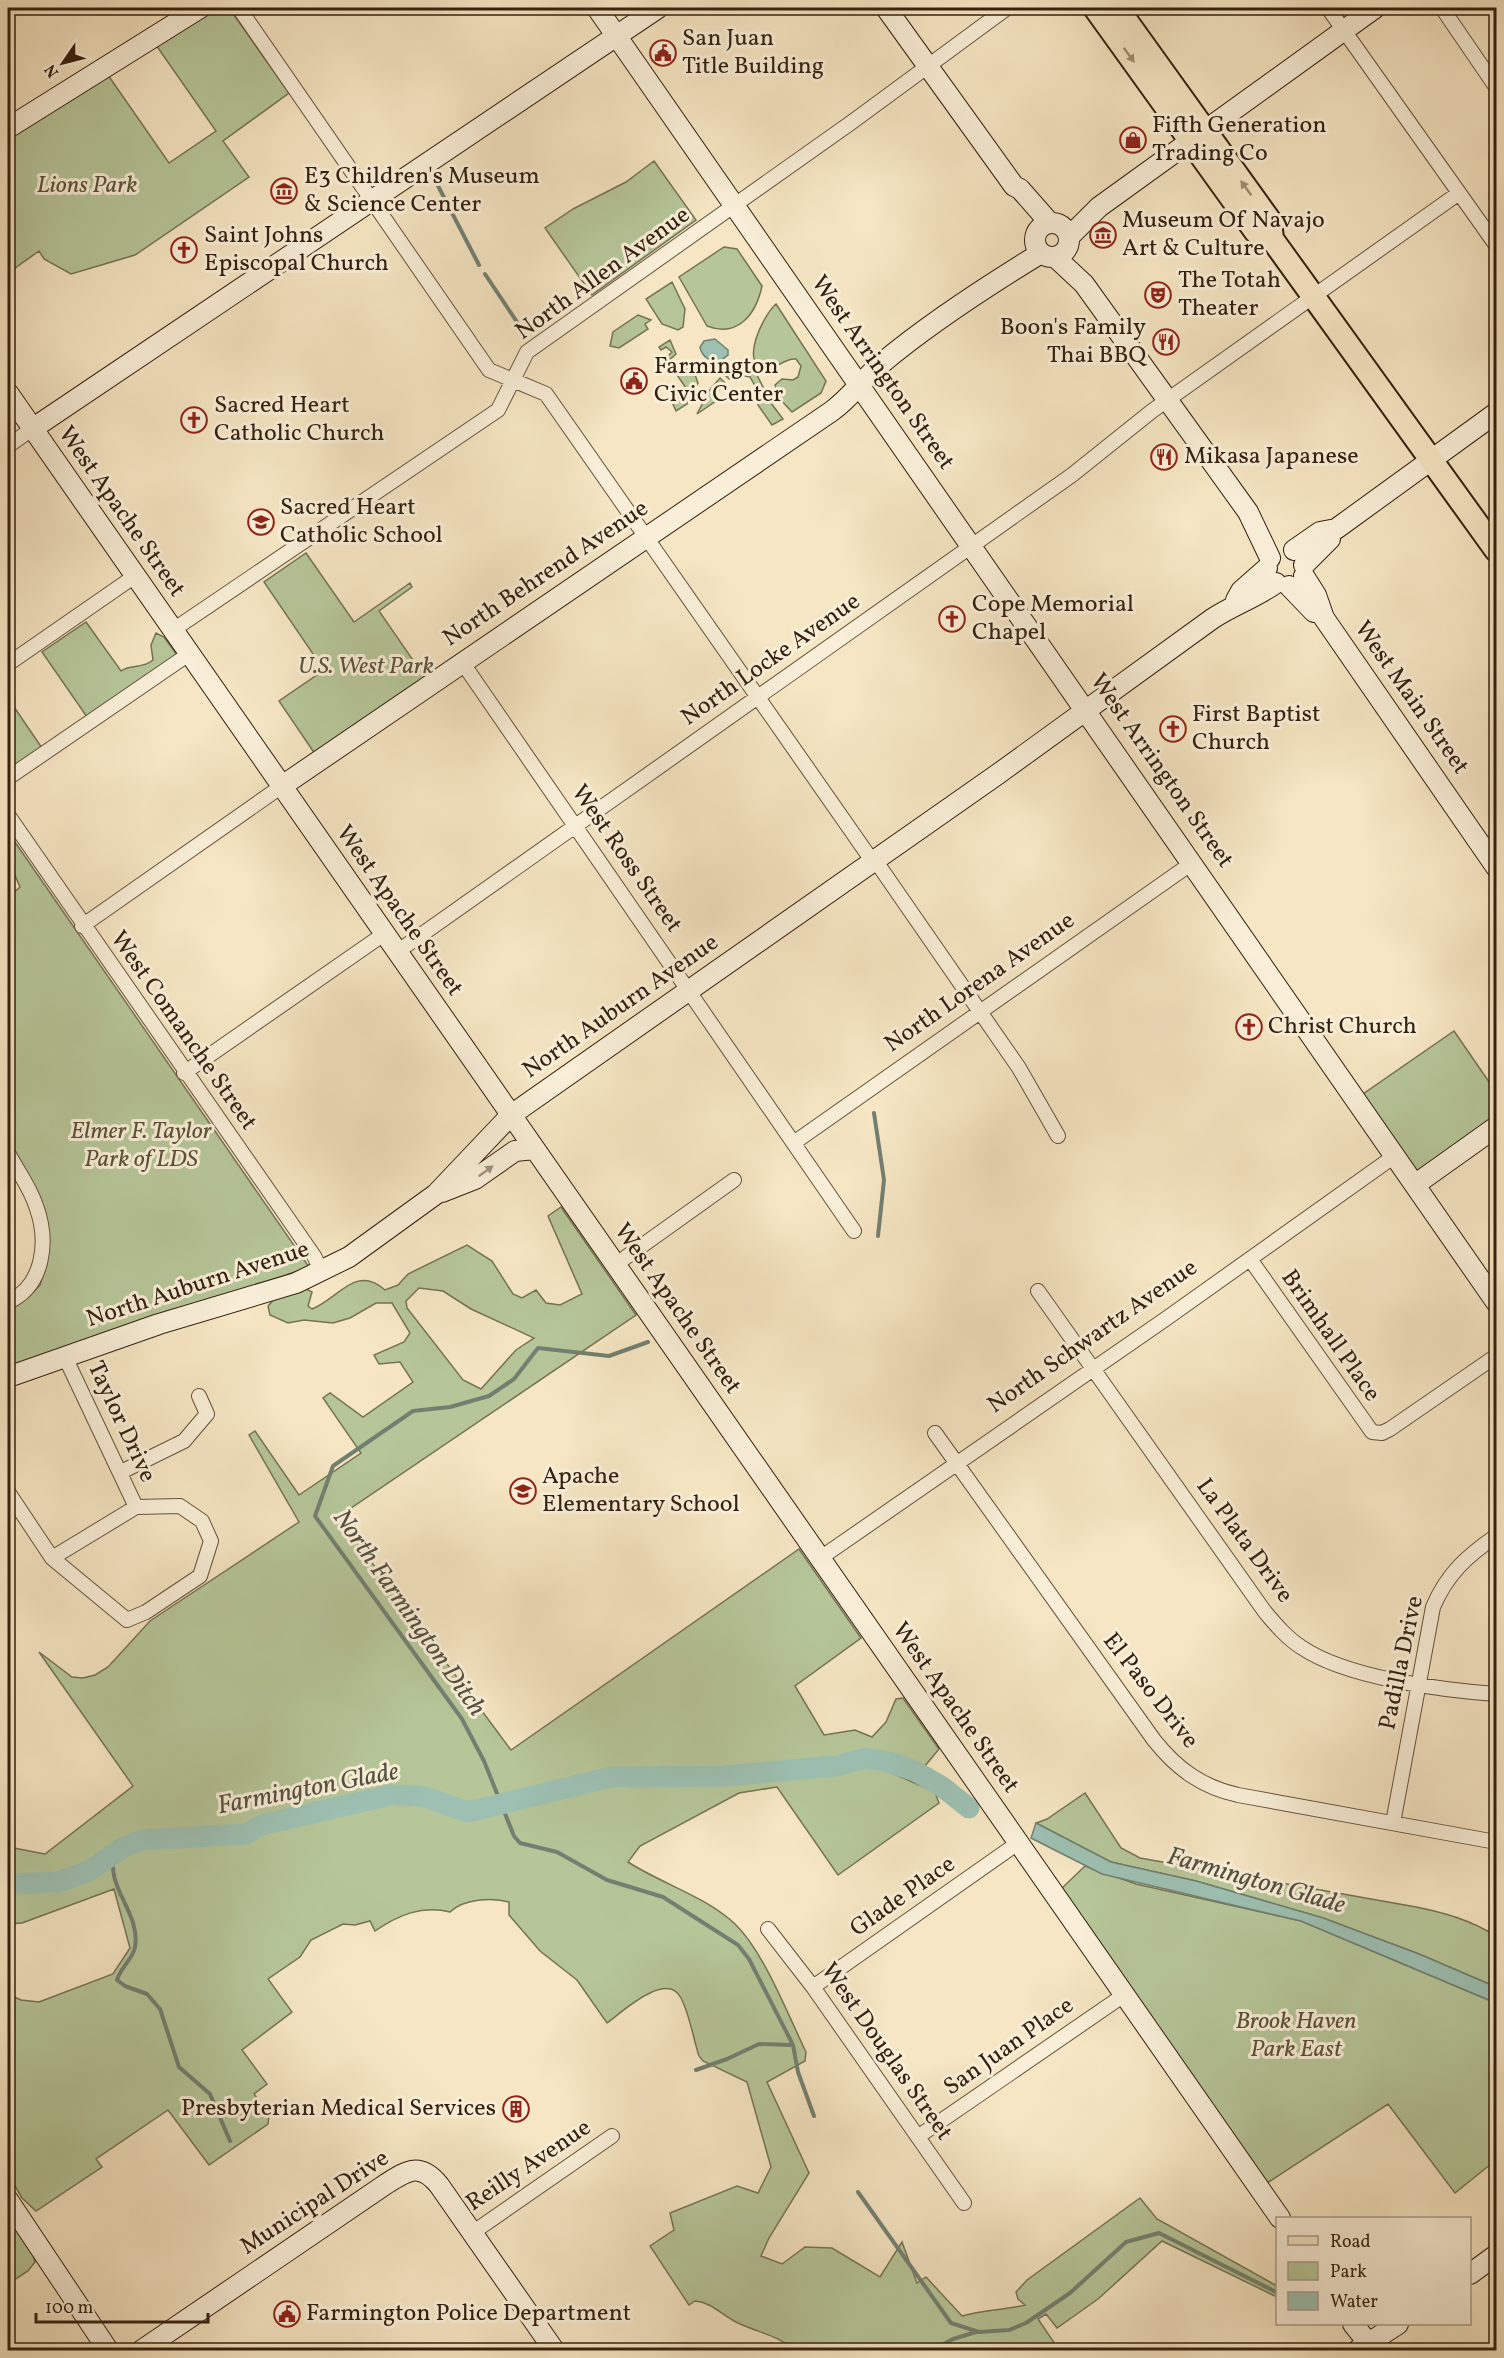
<svg xmlns="http://www.w3.org/2000/svg" width="1504" height="2358" font-family="Vollkorn,serif">
<style>
.green{fill:#b6c699;stroke:#757354;stroke-width:1.5;fill-rule:evenodd}
.water{fill:#9dc0b2;stroke:#738071;stroke-width:1.5}
.lines{fill:none;stroke-linecap:round;stroke-linejoin:round}
.stream{stroke:#738071;stroke-width:4}
.river{stroke:#9dc0b2;stroke-width:21}
.street-casing{stroke:#64523c;stroke-width:16}
.secondary-casing{stroke:#34200f;stroke-width:22}
.primary-casing{stroke:#34200f;stroke-width:26}
.street{stroke:#f9efd8;stroke-width:14}
.secondary{stroke:#f9efd8;stroke-width:20}
.primary{stroke:#f6e6c3;stroke-width:22}
.oneway{fill:#9f8d72}
.oneway2{fill:#a0927e}
.labels{text-anchor:middle;dominant-baseline:central;stroke-width:6;stroke-linejoin:round;paint-order:stroke}
.poi-label{font-size:24px;fill:#34200f;stroke:#f9efd8;text-anchor:start}
.park-label{font-size:24px;font-style:italic;fill:#5b5238;stroke:#f9efd8}
.street-label{font-size:24px;fill:#34200f;stroke:#f9efd8}
.water-label{font-size:26px;font-style:italic;fill:#545040;stroke:#f9efd8}
</style>
<rect width="100%" height="100%" fill="#f6e6c3"/>
<filter id="stains"><feTurbulence type="fractalNoise" baseFrequency=".00333" numOctaves="4"/><feColorMatrix values="0 0 0 0 .2 0 0 0 0 .09 0 0 0 0 .02 0 0 0 .5 -.17"/></filter>
<radialGradient id="worn" r=".72"><stop offset=".6" stop-color="#630" stop-opacity="0"/><stop offset="1" stop-color="#630" stop-opacity=".3"/></radialGradient>
<!-- green -->
<path class="green" d="M216 8H229L289 93 223 141 249 177 135 255 71 274 44 259 39 251 8 273V138L108 75 169 163 216 131 156 45Z
M654 161 696 220 592 295 545 228 573 209 626 182Z
M724 247 737 249 762 286C756 314 738 338 707 326L679 277Z
M672 282 685 309 683 327 678 330 662 324 646 299Z
M776 304 826 381 821 393 792 412 781 400 775 385 782 379 793 380 798 377 801 366 796 359C782 358 776 371 766 369 738 365 764 314 776 304Z
M638 315 651 320 645 324 648 329 619 348 610 346 613 332Z
M670 340 676 354 668 361 666 358 672 352 666 347 661 350 659 347Z
M686 367 694 372 698 383 687 404 676 411 672 402 688 391 675 372Z
M742 370 757 375 771 403 783 419 772 425 758 405 755 386 750 377 740 375 729 379 725 375Z
M720 378 725 383 713 396 716 401 697 414 709 391Z
M306 553 354 622 410 583 412 587 379 611 426 679 315 754 279 701 324 670 264 582Z
M86 622 121 671C130 664 143 669 153 660L151 645 156 633 164 637 177 655 87 717 42 652Z
M8 698 42 748 8 771Z
M8 832 309 1267 8 1371V1311L28 1297 40 1285 47 1263 37 1196 8 1142V894L13 893 20 887 8 859Z
M1454 1031 1496 1092V1118L1417 1171 1363 1094Z
M561 1207 636 1315 338 1517 511 1750 799 1549 861 1638 795 1686 824 1735 855 1730 872 1737 886 1722 896 1699 903 1698 939 1749 925 1766 928 1774 896 1758 869 1751 841 1762 722 1774H604L557 1789 522 1794 477 1808 462 1807 412 1787 400 1788 327 1809 283 1812 245 1830 142 1837 110 1849 87 1865 57 1877 32 1882 8 1881V1847L45 1854 133 1786 39 1652 72 1677 83 1678 95 1675 108 1667 150 1621 299 1522 249 1435 255 1431 299 1495 361 1453 323 1398 330 1393 363 1417 413 1382 400 1362 379 1364 374 1355 404 1342 410 1333 392 1303H376L350 1318 333 1323 304 1320 288 1323 270 1315 268 1306 276 1297 305 1288 312 1292 308 1306 312 1309C339 1298 356 1264 385 1290L398 1285 408 1274 467 1245 492 1261 513 1294 522 1298 536 1290 546 1303 560 1305 582 1294 548 1216ZM419 1288 443 1291 471 1309 534 1338 516 1350 481 1389 463 1380 407 1308 406 1301Z
M872 1764 935 1792 939 1803 838 1875 777 1787 739 1793 640 1846 628 1862C662 1884 705 1896 735 1924 764 1952 788 2015 806 2052L805 2061 767 2082 809 2173 769 2238 761 2256 782 2264 805 2247 832 2248 880 2277 902 2242 917 2283 926 2277 962 2316C982 2310 1004 2310 1025 2305L1018 2299 1016 2292 1027 2280 1140 2198 1157 2219 1277 2286V2297L1162 2241 1098 2299 1057 2328 1046 2314 1038 2319 1055 2344 1045 2350H795C776 2334 758 2333 736 2322 722 2315 711 2302 695 2301L689 2305 650 2246 674 2230 670 2213 737 2186 758 2193 771 2167 747 2082 703 2061 699 2056C693 2038 690 2015 681 1998 667 1970 622 2012 607 2023L577 1980 540 1951 509 1915V1902C492 1897 463 1899 450 1912 422 1905 398 1915 375 1931L370 1921 355 1925 343 1924 311 1940 300 1957 268 1979 292 2012 242 2050 267 2084 254 2094 269 2115 268 2124 209 2165 168 2110 96 2159 102 2167 36 2211 22 2198 8 2174V1994L21 2000 39 2002 113 1974 130 1948 114 1889 22 1923 8 1924V1888C33 1887 58 1889 82 1878 105 1866 122 1849 147 1842L244 1837 265 1827 347 1810 391 1797 427 1800 460 1817 475 1820 527 1801 612 1778H723L783 1772H829Z
M1085 1793 1121 1848 1140 1858 1416 1907C1446 1913 1470 1920 1496 1936V1987L1419 1954 1323 1918 1196 1881 1111 1862 1036 1823 1047 1819Z
M1085 1866 1136 1884 1301 1921 1496 2003V2160L1455 2193 1388 2104 1267 2183 1062 1888Z
M8 2213 33 2254 35 2262 28 2271 8 2284Z"/>
<!-- water -->
<path class="water" d="M715 339 728 350V355L720 361C710 362 702 357 700 347L704 341Z
M1036 1823 1111 1862 1196 1881 1323 1918 1419 1954 1496 1987V2003L1301 1921 1102 1874 1031 1838Z"/>
<g class="lines">
<!-- stream -->
<path class="stream" d="M435 180 479 265
M485 274 527 337
M874 1113 884 1180 878 1236
M648 1342 609 1356 538 1348 514 1379 489 1396 450 1407 413 1411 333 1466 315 1516 462 1719 484 1761 514 1836 520 1843 557 1852 607 1880 663 1897 738 1945 749 1959 793 2045 798 2072 814 2116
M115 1853C104 1887 141 1912 135 1947 133 1959 120 1968 117 1980L125 1986 147 1994 160 2009 179 2067 210 2094 230 2141
M696 2070 727 2059 759 2044 793 2045
M858 2192 951 2323 979 2332 1009 2330 1026 2323 1070 2293 1126 2242 1159 2233 1278 2293
M933 2350 953 2339 976 2332"/>
<!-- river -->
<path class="river" d="M8 1884 58 1882 87 1872 124 1847 143 1840 246 1834 261 1825 391 1795 422 1796 468 1812 611 1777 723 1776 837 1766 865 1758 889 1762 915 1771 941 1786 969 1808"/>
<!-- street casing -->
<g class="street-casing">
<path id="street" d="M239 8 489 370 546 394 873 862
M1328 8 1496 245
M1442 8 1496 87
M8 446 32 429
M173 630 498 410 527 352 852 122 1007 8
M462 662 854 1231
M8 664 135 576
M8 778 189 654
M8 815 314 1256 322 1272
M875 860 1019 1068 1058 1136
M82 926 282 786
M397 952 1072 475 1152 411 1459 193
M184 1073 384 934
M795 1142 1192 863
M8 1153C17 1170 30 1187 36 1206 49 1241 44 1286 8 1302
M1250 1259 1372 1432 1382 1433 1390 1429 1496 1356
M615 1265 734 1180
M1038 1291 1265 1612C1276 1625 1287 1638 1301 1647 1346 1678 1442 1690 1496 1694
M65 1357 136 1507
M935 1433 1154 1740C1177 1769 1202 1787 1238 1795L1496 1842
M121 1472 184 1441 207 1414 199 1396
M8 1492 52 1558 127 1620 146 1612 200 1576 211 1541 202 1521 180 1506 136 1507 52 1558
M819 1559 1167 1318 1396 1155
M1393 1823 1433 1607C1447 1574 1467 1556 1496 1536
M768 1929 813 1987 964 2203
M813 1987 1018 1843
M919 2136 1124 1995
M472 2233 612 2136"/>
</g>
<!-- secondary casing -->
<g class="secondary-casing">
<path id="secondary" d="M597 8 1496 1302
M886 8 1014 186 1020 189 1049 222
M8 128 200 8
M1035 240a17 17 0 1 1 34 0a17 17 0 1 1-34 0Z
M1069 237 1099 207 1375 8
M1055 257 1084 284 1248 512 1270 558
M8 393 1280 2218
M32 429 658 8
M1294 550 1320 532 1336 529 1496 413
M1304 565 1330 539
M1304 576 1316 595 1324 618 1496 867
M1289 586 1314 612
M1236 600 1241 591 1267 568
M282 786 832 411C851 397 864 378 882 363 931 322 987 286 1041 253
M1416 1184 1496 1127
M442 1192 475 1179 515 1151 534 1149
M8 1377 159 1324 296 1283 349 1257 436 1194 511 1115 998 774 1212 619C1233 605 1255 598 1276 583
M8 2200 108 2350
M1470 2274 1496 2255
M1353 2324 1374 2350
M142 2350 386 2184C408 2170 420 2162 439 2185L554 2350
M1358 2350 1398 2324"/>
</g>
<!-- primary casing -->
<g class="primary-casing">
<path id="primary" d="M1095 8 1256 232 1272 239 1496 550
M1117 8 1270 221 1272 239"/>
</g>
<!-- street -->
<use href="#street" class="street"/>
<!-- secondary -->
<use href="#secondary" class="secondary"/>
<!-- primary -->
<use href="#primary" class="primary"/>
</g>
<!-- one-way arrows -->
<defs><path id="oneway-solid" d="M-6-.8H1V-3.2L6.5 0L1 3.2V.8H-6Z" transform="scale(1.5)"/></defs>
<g class="oneway">
<use href="#oneway-solid" transform="translate(1129 55) rotate(54)"/>
<use href="#oneway-solid" transform="translate(1246 188) rotate(-126)"/>
</g>
<use class="oneway2" href="#oneway-solid" transform="translate(486 1171) rotate(-36)"/>
<!-- icons -->
<defs>
<g id="civic-ring" transform="scale(1.35)"><circle r="9.5" fill="#f9efd8" stroke="#8f2418" stroke-width="1.5"/><path d="M-.6-6.5H3V-4.5H.6V-3L4-1V1h2V6H-6V1h2V-1L-.6-3ZM-1.2 2.5V6h2.4V2.5Z" fill="#8f2418"/></g>
<g id="shop-ring" transform="scale(1.35)"><circle r="9.5" fill="#f9efd8" stroke="#8f2418" stroke-width="1.5"/><path d="M-5-2.5h2.3a2.7 3.5 0 0 1 5.4 0H5L5.5 6h-11ZM-1.5-2.5h3a1.5 2.3 0 0 0-3 0Z" fill="#8f2418"/></g>
<g id="museum-ring" transform="scale(1.35)"><circle r="9.5" fill="#f9efd8" stroke="#8f2418" stroke-width="1.5"/><path d="M0-6L6-3V-2H-6V-3ZM-5-1h2V3h-2ZM-1-1h2V3h-2ZM3-1h2V3H3ZM-6 4H6V6H-6Z" fill="#8f2418"/></g>
<g id="church-ring" transform="scale(1.35)"><circle r="9.5" fill="#f9efd8" stroke="#8f2418" stroke-width="1.5"/><path d="M-1.2-6h2.4v3.5h3.3v2.4h-3.3V6h-2.4V-.1h-3.3v-2.4h3.3Z" fill="#8f2418"/></g>
<g id="theatre-ring" transform="scale(1.35)"><circle r="9.5" fill="#f9efd8" stroke="#8f2418" stroke-width="1.5"/><path d="M-5-5.5Q0-4 5-5.5V0Q5 5 0 6Q-5 5-5 0ZM-3.3-2.5H-1v1.5H-3.3ZM1-2.5H3.3v1.5H1ZM-2.8 1Q0 5.5 2.8 1Z" fill="#8f2418"/></g>
<g id="restaurant-ring" transform="scale(1.35)"><circle r="9.5" fill="#f9efd8" stroke="#8f2418" stroke-width="1.5"/><path d="M-5-6h1v4h1v-4h1v4h1v-4h1v5L-1.5 .5V6h-2V.5L-5-1ZM5-6V6H3V1.5H1.5Q1.5-4 5-6Z" fill="#8f2418"/></g>
<g id="school-ring" transform="scale(1.35)"><circle r="9.5" fill="#f9efd8" stroke="#8f2418" stroke-width="1.5"/><path d="M0-5L7-2L0 1L-7-2ZM-4 1L0 2.5L4 1V4Q0 6-4 4Z" fill="#8f2418"/></g>
<g id="building-ring" transform="scale(1.35)"><circle r="9.5" fill="#f9efd8" stroke="#8f2418" stroke-width="1.5"/><path d="M-4-6H4V6H1V3H-1V6H-4ZM-2.5-4.3h1.7v1.8h-1.7ZM.8-4.3h1.7v1.8H.8ZM-2.5-1h1.7V.8h-1.7ZM.8-1h1.7V.8H.8Z" fill="#8f2418"/></g>
</defs>
<g fill-rule="evenodd">
<use href="#civic-ring" x="663" y="53"/>
<use href="#shop-ring" x="1133" y="140"/>
<use href="#museum-ring" x="284" y="191"/>
<use href="#museum-ring" x="1103" y="235"/>
<use href="#church-ring" x="184" y="250"/>
<use href="#theatre-ring" x="1158" y="295"/>
<use href="#restaurant-ring" x="1166" y="342"/>
<use href="#civic-ring" x="634" y="381"/>
<use href="#church-ring" x="194" y="420"/>
<use href="#restaurant-ring" x="1164" y="457"/>
<use href="#school-ring" x="261" y="522"/>
<use href="#church-ring" x="952" y="619"/>
<use href="#church-ring" x="1173" y="729"/>
<use href="#church-ring" x="1249" y="1027"/>
<use href="#school-ring" x="523" y="1491"/>
<use href="#building-ring" x="516" y="2109"/>
<use href="#civic-ring" x="287" y="2314"/>
</g>
<g class="labels">
<!-- poi labels -->
<g class="poi-label">
<text x="682" y="39">San Juan<tspan x="682" dy="28">Title Building</tspan></text>
<text x="1152" y="126">Fifth Generation<tspan x="1152" dy="28">Trading Co</tspan></text>
<text x="304" y="177">E3 Children's Museum<tspan x="304" dy="28">&amp; Science Center</tspan></text>
<text x="1122" y="221">Museum Of Navajo<tspan x="1122" dy="28">Art &amp; Culture</tspan></text>
<text x="204" y="236">Saint Johns<tspan x="204" dy="28">Episcopal Church</tspan></text>
<text x="1178" y="281">The Totah<tspan x="1178" dy="28">Theater</tspan></text>
<text x="1146" y="328" text-anchor="end">Boon's Family<tspan x="1146" dy="28">Thai BBQ</tspan></text>
<text x="654" y="367">Farmington<tspan x="654" dy="28">Civic Center</tspan></text>
<text x="214" y="406">Sacred Heart<tspan x="214" dy="28">Catholic Church</tspan></text>
<text x="1184" y="457">Mikasa Japanese</text>
<text x="280" y="508">Sacred Heart<tspan x="280" dy="28">Catholic School</tspan></text>
<text x="972" y="605">Cope Memorial<tspan x="972" dy="28">Chapel</tspan></text>
<text x="1192" y="715">First Baptist<tspan x="1192" dy="28">Church</tspan></text>
<text x="1268" y="1027">Christ Church</text>
<text x="542" y="1477">Apache<tspan x="542" dy="28">Elementary School</tspan></text>
<text x="496" y="2109" text-anchor="end">Presbyterian Medical Services</text>
<text x="306" y="2314">Farmington Police Department</text>
</g>
<!-- park labels -->
<g class="park-label">
<text x="87" y="186">Lions Park</text>
<text x="366" y="667">U.S. West Park</text>
<text x="141" y="1132">Elmer F. Taylor<tspan x="141" dy="28">Park of LDS</tspan></text>
<text x="1296" y="2022">Brook Haven<tspan x="1296" dy="28">Park East</tspan></text>
</g>
<!-- street labels -->
<g class="street-label">
<text transform="translate(603 274) rotate(-36)">North Allen Avenue</text>
<text transform="translate(882 373) rotate(55)">West Arrington Street</text>
<text transform="translate(121 512) rotate(55)">West Apache Street</text>
<text transform="translate(546 574) rotate(-34)">North Behrend Avenue</text>
<text transform="translate(771 660) rotate(-35)">North Locke Avenue</text>
<text transform="translate(1411 698) rotate(55)">West Main Street</text>
<text transform="translate(1161 771) rotate(55)">West Arrington Street</text>
<text transform="translate(626 859) rotate(55)">West Ross Street</text>
<text transform="translate(399 911) rotate(55)">West Apache Street</text>
<text transform="translate(980 983) rotate(-35)">North Lorena Avenue</text>
<text transform="translate(621 1007) rotate(-35)">North Auburn Avenue</text>
<text transform="translate(183 1031) rotate(55)">West Comanche Street</text>
<text transform="translate(198 1285) rotate(-18)">North Auburn Avenue</text>
<text transform="translate(677 1309) rotate(55)">West Apache Street</text>
<text transform="translate(1330 1336) rotate(55)">Brimhall Place</text>
<text transform="translate(1093 1337) rotate(-35)">North Schwartz Avenue</text>
<text transform="translate(121 1422) rotate(65)">Taylor Drive</text>
<text transform="translate(1244 1541) rotate(54)">La Plata Drive</text>
<text transform="translate(1402 1663) rotate(-78)">Padilla Drive</text>
<text transform="translate(1150 1691) rotate(52)">El Paso Drive</text>
<text transform="translate(955 1708) rotate(55)">West Apache Street</text>
<text transform="translate(903 1897) rotate(-35)">Glade Place</text>
<text transform="translate(1009 2047) rotate(-35)">San Juan Place</text>
<text transform="translate(886 2052) rotate(55)">West Douglas Street</text>
<text transform="translate(529 2166) rotate(-34)">Reilly Avenue</text>
<text transform="translate(315 2203) rotate(-33)">Municipal Drive</text>
</g>
<!-- water labels -->
<g class="water-label">
<text transform="translate(409 1613) rotate(55)">North Farmington Ditch</text>
<text transform="translate(308 1789) rotate(-11)">Farmington Glade</text>
<text transform="translate(1256 1881) rotate(16)">Farmington Glade</text>
</g>
</g>
<!-- margin -->
<rect width="1504" height="2358" fill="none" stroke="#f6e6c3" stroke-width="30"/>
<rect x="9" y="9" width="1486" height="2340" fill="none" stroke="#34200f" stroke-width="3"/>
<rect x="15" y="15" width="1474" height="2328" fill="none" stroke="#34200f" stroke-width="1.5"/>
<!-- legend -->
<rect x="1276" y="2217" width="195" height="108" fill="#f9efd8" stroke="#aa9c88" stroke-width="1.5"/>
<rect x="1288" y="2236" width="30" height="9" fill="#f6e6c3" stroke="#aa9c88" stroke-width="1.5"/>
<text x="1330" y="2247" font-size="18" fill="#34200f">Road</text>
<rect x="1288" y="2262" width="30" height="18" fill="#b6c699" stroke="#aa9c88" stroke-width="1.5"/>
<text x="1330" y="2277" font-size="18" fill="#34200f">Park</text>
<rect x="1288" y="2292" width="30" height="18" fill="#9dc0b2" stroke="#aa9c88" stroke-width="1.5"/>
<text x="1330" y="2307" font-size="18" fill="#34200f">Water</text>
<!-- north arrow -->
<g transform="translate(63 63) rotate(235)" stroke="#f9efd8" stroke-width="4.5" paint-order="stroke">
<path d="M0-4.5L10 22L0 15L-10 22Z" fill="#34200f"/>
<text y="-9" font-size="16" font-weight="bold" text-anchor="middle" fill="#34200f">N</text>
</g>
<!-- scale -->
<path d="M36 2313v9h172v-9" fill="none" stroke="#34200f" stroke-width="3"/>
<text x="45" y="2313" font-size="18" fill="#34200f" stroke="#f9efd8" stroke-width="4.5" paint-order="stroke">100 m</text>
<rect width="100%" height="100%" filter="url(#stains)"/>
<rect width="100%" height="100%" fill="url(#worn)"/>
</svg>
